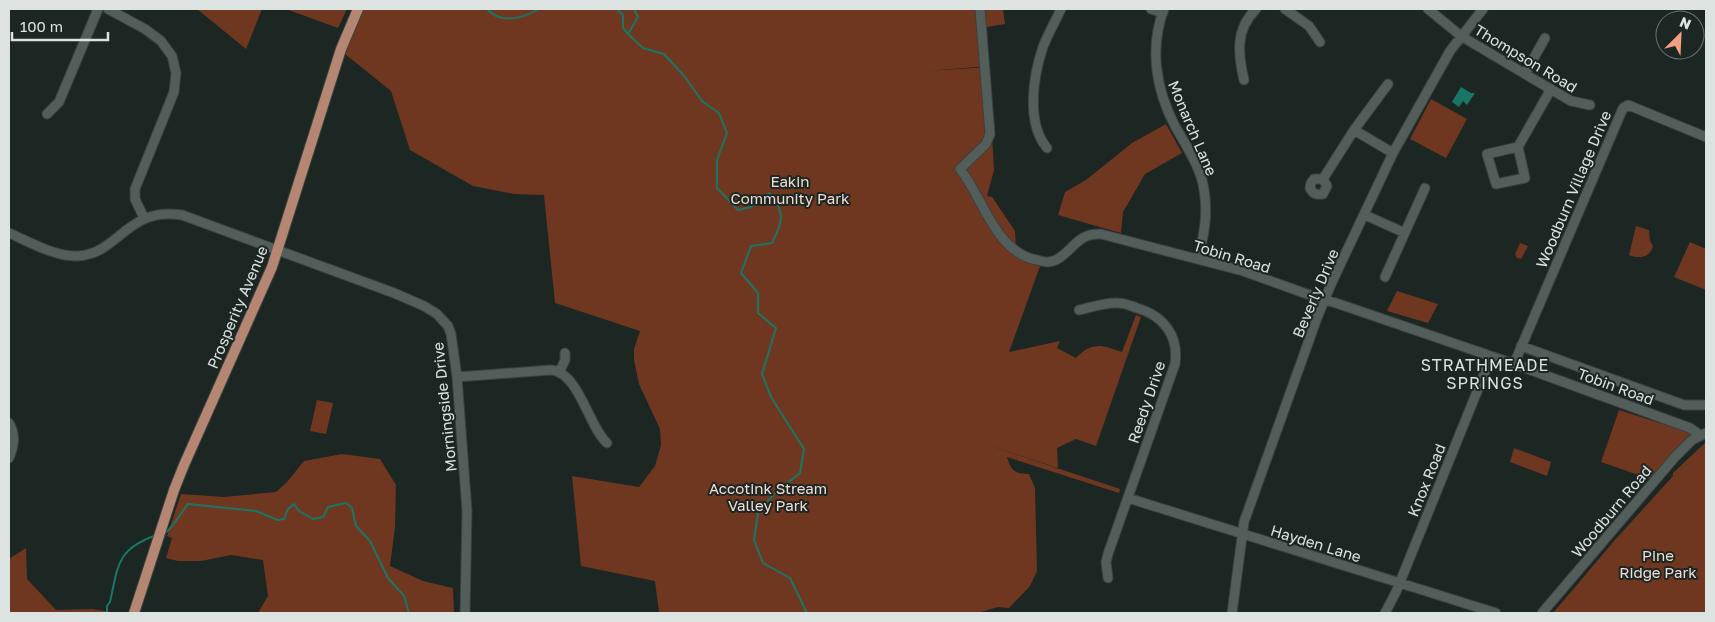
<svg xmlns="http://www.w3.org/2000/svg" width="1715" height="622" font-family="'Golos Text',sans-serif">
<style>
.green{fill:#703720}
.water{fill:#197665}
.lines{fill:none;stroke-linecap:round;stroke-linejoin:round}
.stream{stroke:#197665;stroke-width:2}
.minor-casing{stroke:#3a4240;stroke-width:11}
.major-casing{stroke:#3a4240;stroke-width:12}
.minor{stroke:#535e5b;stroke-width:9}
.major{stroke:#b58672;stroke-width:10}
.labels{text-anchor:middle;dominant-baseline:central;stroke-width:4;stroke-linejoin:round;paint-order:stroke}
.street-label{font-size:15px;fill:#dde3e1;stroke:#1c2623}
.park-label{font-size:15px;fill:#f3dcd4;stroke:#1c2623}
.neighbourhood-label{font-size:16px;letter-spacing:1px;fill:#dde3e1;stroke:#1c2623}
</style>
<rect width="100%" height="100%" fill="#1c2623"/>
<!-- green -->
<path class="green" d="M197 9H262L246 49Z
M286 9H347L338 28Z
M364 9H1003L1005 24 987 27 989 66 926 71 988 67 994 170 987 196 992 197 1015 231 1016 248 1043 258 1009 352 1060 341 1057 348 1076 358C1092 341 1102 345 1122 352L1136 315 1141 317 1096 446 1076 439 1057 448 1058 468 975 441 1120 489 1119 493 1007 457C1011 471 1015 474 1029 474L1035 488 1037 571 1030 586 1009 608 998 607 978 613H659L655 581 581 566 572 476 639 487 655 466 661 445 660 429 639 384 634 360V349L640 331 555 303 544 195 514 194 473 186 410 150 391 91 345 54 352 31Z
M1431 99 1467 119 1446 158 1410 139Z
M1166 124 1182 153 1145 174 1123 212 1121 233 1058 215 1065 192 1086 180 1132 143Z
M1636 226 1649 230 1650 241 1653 246C1650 258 1639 259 1629 255Z
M1690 242 1706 249V290L1674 277Z
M1520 243 1528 246 1521 259 1517 258 1515 254Z
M1397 291 1438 304 1428 323 1387 311Z
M317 400 333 403 326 434 310 431Z
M1619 410 1691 433 1650 479 1601 462Z
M1706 442V613H1553L1614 541 1673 476V473Z
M1514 448 1551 462 1547 476 1510 462Z
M342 454 380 459 396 485 395 527 390 566 423 581 453 588 454 613H258L268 596 263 560 231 555 201 561H178L166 558 172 538 167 536 181 494 224 497 276 492 287 482 304 461Z
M26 548 27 579 56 610 92 609 117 613H9V559Z"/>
<!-- water -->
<path class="water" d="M1461 87 1471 93H1475L1467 105 1463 101 1459 107 1452 102Z"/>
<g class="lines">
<!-- stream -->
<path class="stream" d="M487 9C501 25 523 18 539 9
M617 9 623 15V28L628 34 643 48 664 54 685 77 702 101 719 113 727 133 717 160V188L738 210 751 207 769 193C786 213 783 221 772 243L751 246 741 273 758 293V313L776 328 762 374 771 397 804 449 800 473 775 493 758 513 754 540 763 563 790 578 807 613
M628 34 638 17 634 9
M166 532C172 529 182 511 188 504L256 511 278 520 284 519 288 509 294 504 299 511 313 519 323 517 328 507 346 503 352 508 356 526 370 541 388 578 404 596 409 613
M107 613V606L110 602C118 567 116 550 154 536"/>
<!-- minor casing -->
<g class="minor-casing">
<path id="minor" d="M108 9 145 29 161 41 172 56 176 73 174 92 135 189V199L144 218
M980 9 990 134 986 144 960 169C983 198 996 253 1037 260 1044 262 1049 263 1056 260 1074 250 1077 233 1101 234L1243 271 1304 293 1339 304 1514 364 1690 428 1700 435
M1151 9 1163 13
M1164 9C1149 48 1156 90 1175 126 1185 144 1197 161 1202 180 1209 208 1205 232 1198 259
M1285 9 1309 26 1320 42
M1428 9 1461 36 1525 74 1571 101 1590 105
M1525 74 1545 38
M1244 80C1238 54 1235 30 1256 9
M47 114 59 102 98 9
M1354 130 1393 153
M1518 147 1525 178 1496 184 1487 154 1518 147 1551 89
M1047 148C1026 123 1033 76 1043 47 1048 34 1055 22 1061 9
M1323 179 1327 186 1323 194C1316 195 1313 194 1310 188L1311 183 1314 179H1323L1354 130 1388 84
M1365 215 1405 233
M9 233C30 242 55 257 78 256 119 254 127 206 182 215L394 293 424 306 437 314 448 326 451 334 457 377 467 511 465 613
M1385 277 1425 188
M1079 310C1092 307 1106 302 1118 303 1125 303 1131 306 1137 308 1164 316 1179 336 1175 364L1108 554 1106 562 1108 578
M1521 346 1684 405H1706
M1514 364 1623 108 1628 105 1633 107 1706 137
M560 371 565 360V353
M457 377 550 370C579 371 588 426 607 443
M9 423C16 435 14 446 9 458
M1128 498 1496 613
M1232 613 1244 522 1317 318 1332 282 1393 153 1450 51 1483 9
M1385 613 1396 592 1491 357
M1542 613 1675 457 1692 440 1706 433"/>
</g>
<!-- major casing -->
<g class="major-casing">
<path id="major" d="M134 613 174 490 184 465 272 267 341 49 358 9"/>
</g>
<!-- minor -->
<use href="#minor" class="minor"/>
<!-- major -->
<use href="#major" class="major"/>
</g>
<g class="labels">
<!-- street labels -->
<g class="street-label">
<text transform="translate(1526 58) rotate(31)">Thompson Road</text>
<text transform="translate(1193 128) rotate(67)">Monarch Lane</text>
<text transform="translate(1573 189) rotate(-67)">Woodburn Village Drive</text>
<text transform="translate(1232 256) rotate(17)">Tobin Road</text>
<text transform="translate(1315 293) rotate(-67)">Beverly Drive</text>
<text transform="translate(237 307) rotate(-67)">Prosperity Avenue</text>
<text transform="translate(1616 386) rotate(20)">Tobin Road</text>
<text transform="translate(1146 402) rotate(-71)">Reedy Drive</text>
<text transform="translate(444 407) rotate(-96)">Morningside Drive</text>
<text transform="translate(1426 480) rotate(-68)">Knox Road</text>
<text transform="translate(1611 511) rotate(-50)">Woodburn Road</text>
<text transform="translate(1316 543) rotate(17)">Hayden Lane</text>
</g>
<!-- park labels -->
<g class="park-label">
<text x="790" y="181">Eakin<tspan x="790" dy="17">Community Park</tspan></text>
<text x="768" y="488">Accotink Stream<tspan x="768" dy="17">Valley Park</tspan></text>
<text x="1658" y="555">Pine<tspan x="1658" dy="17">Ridge Park</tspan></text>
</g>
<!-- neighbourhood labels -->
<g class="neighbourhood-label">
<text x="1485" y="365">STRATHMEADE<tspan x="1485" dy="18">SPRINGS</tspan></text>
</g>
</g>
<!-- border -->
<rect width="1715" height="622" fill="none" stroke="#dde3e1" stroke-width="20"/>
<!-- north arrow -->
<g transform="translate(1680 35) rotate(24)"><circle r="24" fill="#1c2623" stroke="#69726f"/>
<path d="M0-4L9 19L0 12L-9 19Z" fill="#f2a080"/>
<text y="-8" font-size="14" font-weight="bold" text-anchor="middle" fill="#dde3e1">N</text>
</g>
<!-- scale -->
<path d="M12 32v8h96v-8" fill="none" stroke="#dde3e1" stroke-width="2.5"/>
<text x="20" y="32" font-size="15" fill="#dde3e1" stroke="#1c2623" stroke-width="4" paint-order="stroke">100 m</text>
</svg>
